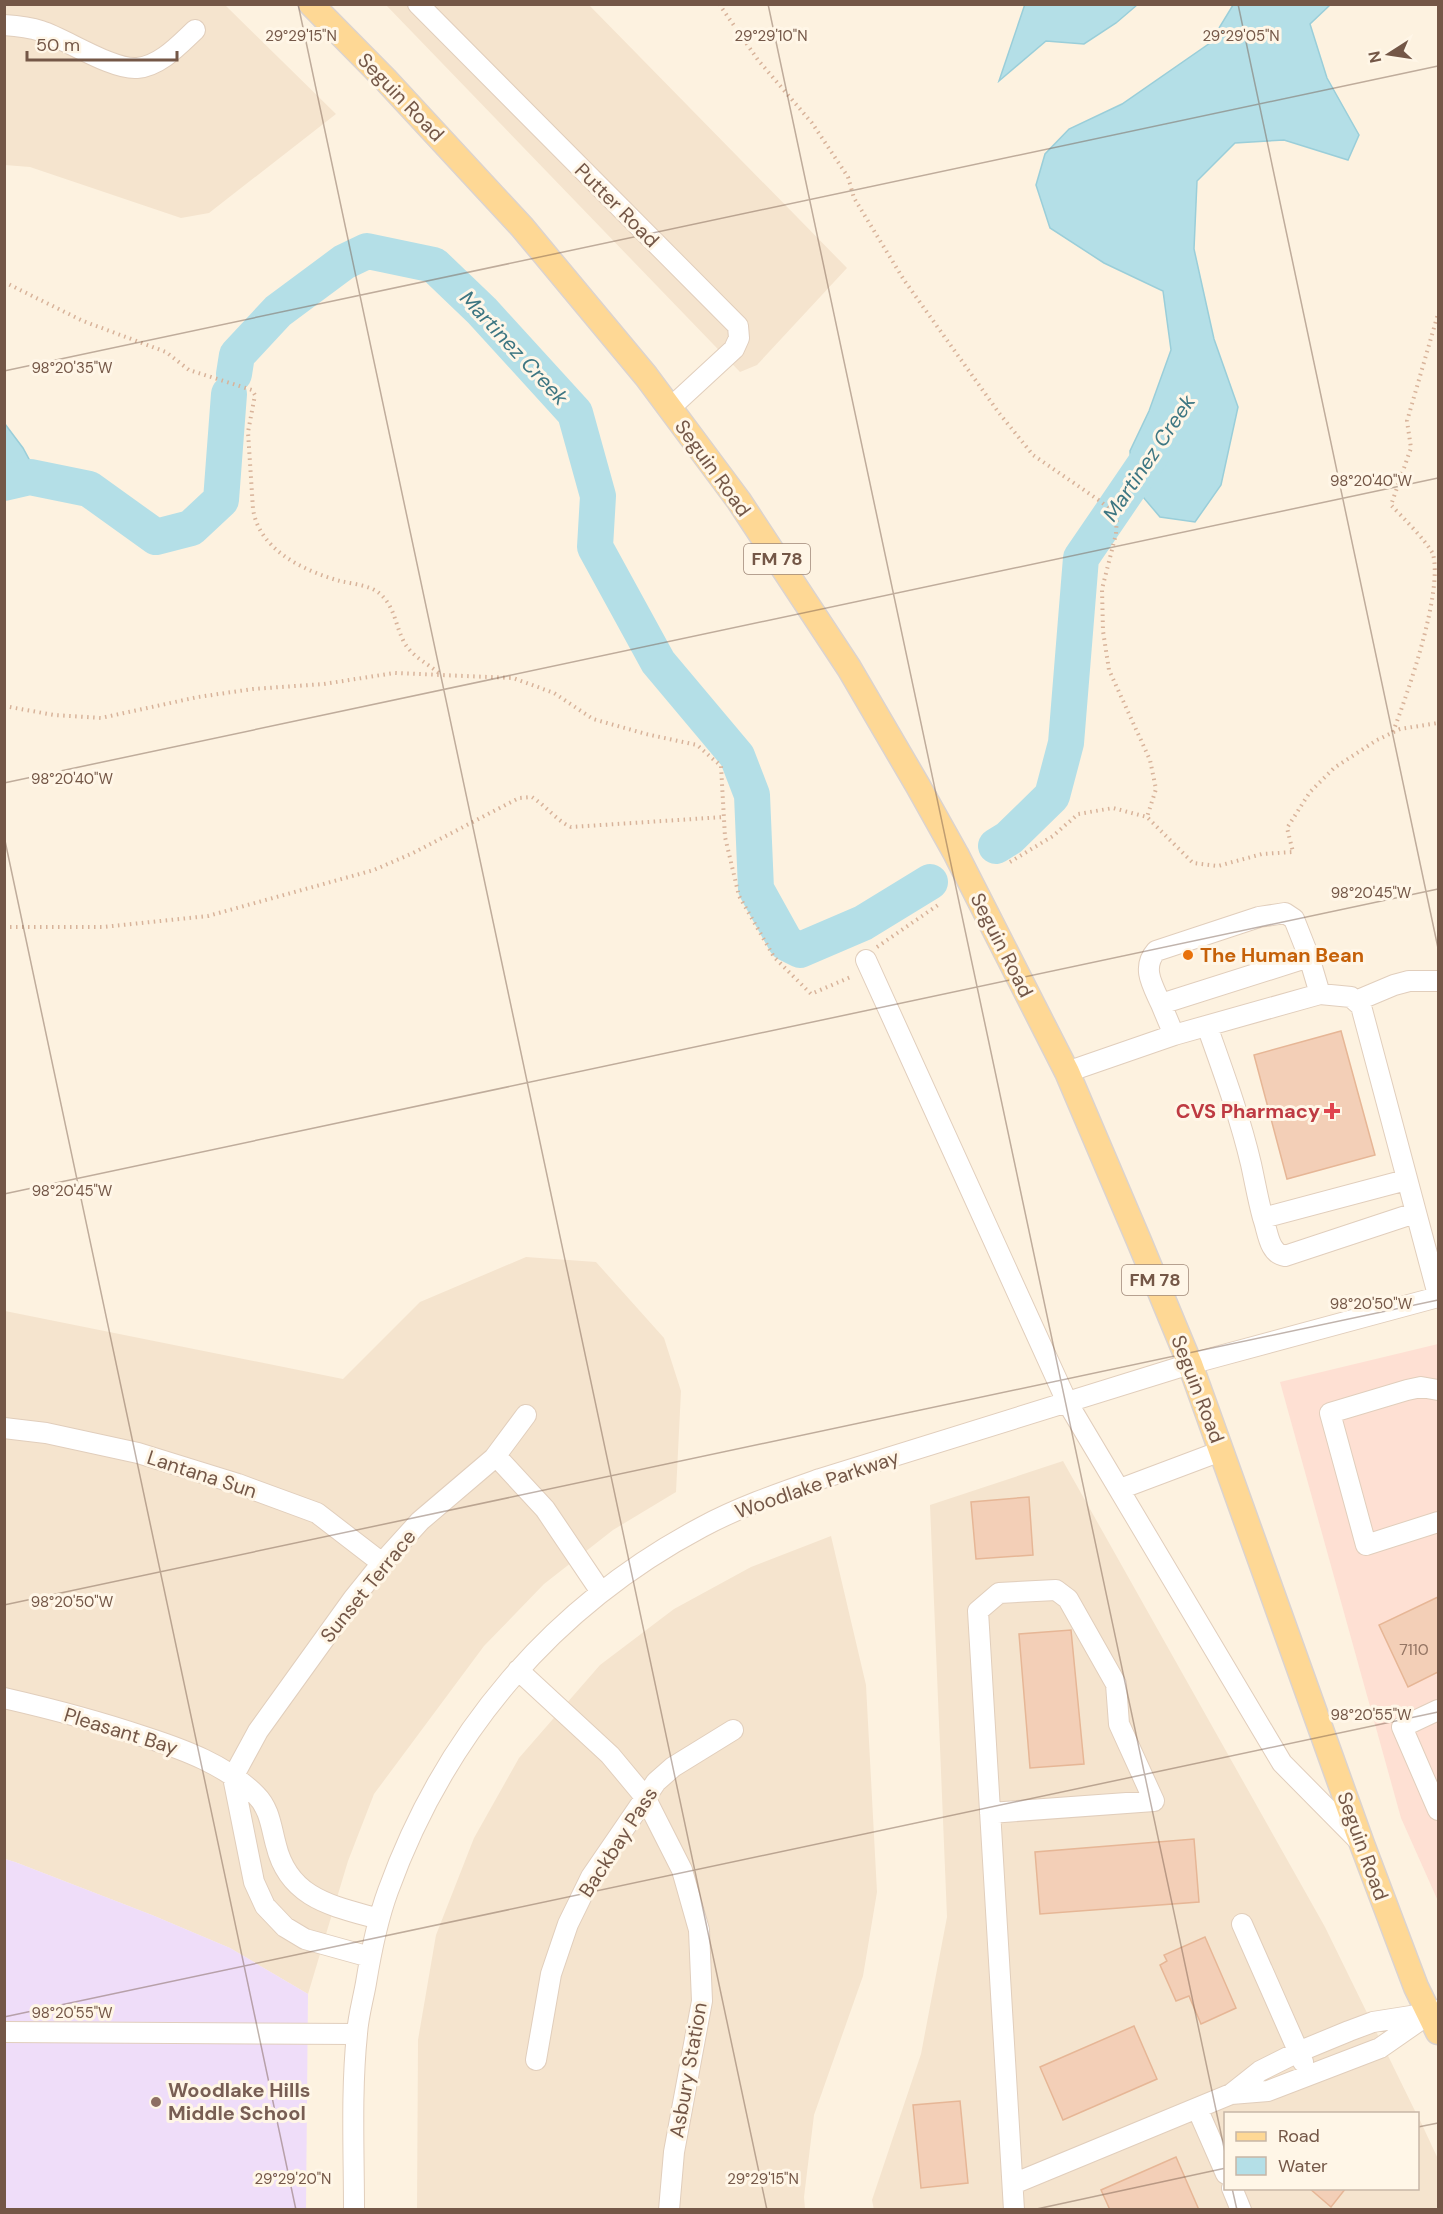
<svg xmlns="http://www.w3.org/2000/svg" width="1443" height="2214" font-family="'DM Sans',sans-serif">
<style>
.residential{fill:#f5e4ce}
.commercial{fill:#fee0d3}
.education{fill:#efddf9}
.water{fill:#b4dfe7;stroke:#9aced9;stroke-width:1.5}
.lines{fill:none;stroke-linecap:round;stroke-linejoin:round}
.river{stroke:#b4dfe7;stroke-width:36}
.building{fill:#f3cfb7;stroke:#e6b696;stroke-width:1.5}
.minor-casing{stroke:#e1cebc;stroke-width:22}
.major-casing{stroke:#dbd3cf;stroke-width:27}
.path{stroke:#d8b39a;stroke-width:4;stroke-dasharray:1.5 4.5;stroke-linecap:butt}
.minor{stroke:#fff;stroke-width:20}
.major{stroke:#fed895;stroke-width:24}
.ticks{fill:none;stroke:#745747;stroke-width:1.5;stroke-opacity:0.45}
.food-dot{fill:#e8710a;stroke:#fff6e7;stroke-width:2}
.health-dot{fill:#e0444e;stroke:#fff6e7;stroke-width:2}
.education-dot{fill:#8d6e63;stroke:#fff6e7;stroke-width:2}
.labels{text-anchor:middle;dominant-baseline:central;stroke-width:6;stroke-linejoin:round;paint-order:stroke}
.number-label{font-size:16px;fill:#947563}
.shield{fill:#fff6e7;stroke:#9e8777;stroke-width:1.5}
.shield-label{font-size:18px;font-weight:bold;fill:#745747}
.street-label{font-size:20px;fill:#745747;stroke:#fff6e7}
.food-label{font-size:20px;font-weight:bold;fill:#c56008;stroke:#fff6e7;text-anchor:start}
.health-label{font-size:20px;font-weight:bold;fill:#be3a42;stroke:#fff6e7;text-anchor:end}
.education-label{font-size:20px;font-weight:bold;fill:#785e54;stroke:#fff6e7;text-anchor:start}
.water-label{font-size:21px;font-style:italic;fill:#3d7682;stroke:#fff6e7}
.ticks-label{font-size:15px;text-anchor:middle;fill:#745747;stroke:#fff6e7;stroke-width:6;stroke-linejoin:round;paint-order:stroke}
</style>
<rect width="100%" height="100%" fill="#fdf2e0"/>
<!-- residential -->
<path class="residential" d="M4 5H225L336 114 209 213 181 218 30 167 5 165Z
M386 5H589L847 268 757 365 740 372Z
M526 1257 596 1262 664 1338 681 1391 676 1492 613 1530 544 1584 484 1646 374 1794 348 1861 308 1994 230 1948 152 1915 15 1862 5 1859V1311L343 1379 420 1302Z
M1063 1461 1325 1927 1416 2113 1226 2114V2188H1418V2116L1438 2159V2209L874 2210 872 2200 921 2054 947 1917 930 1505Z
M831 1536 866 1685 877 1892 863 1976 814 2115 804 2197 805 2209 417 2210 418 2040 436 1935 474 1838 519 1758 600 1665 674 1609 751 1567Z"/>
<!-- commercial -->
<path class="commercial" d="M1438 1344V1901L1401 1818 1280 1382Z"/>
<!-- education -->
<path class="education" d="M5 1859 15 1862 152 1915 230 1948 308 1994 306 2209 5 2210Z"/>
<!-- water -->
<path class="water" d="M1025 4H1137V5L1116 23 1084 44 1046 41 999 81Z
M1233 5H1330L1310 24 1327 78 1359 135 1348 160 1284 140 1235 143 1197 181 1194 249 1214 339 1238 407 1221 485 1195 522 1160 517 1132 484 1130 451 1149 411 1171 350 1163 291 1104 263 1050 228 1036 185 1045 154 1069 129 1122 104 1210 43Z
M5 424 23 448 37 474 5 489Z"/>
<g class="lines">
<!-- river -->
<path class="river" d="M234 374 237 355 278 311 344 262 367 251 434 265 482 311 575 413 598 496 595 547 658 662 737 756 752 795 756 889 786 943 800 950 863 923 930 882
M4 483 30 477 89 489 156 537 191 528 221 500 229 394
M996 846 1009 838 1052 796 1066 743 1081 558 1158 445"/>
</g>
<!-- building -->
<path class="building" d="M1341 1031 1375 1155 1287 1179 1254 1055Z
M1029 1497 1033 1555 976 1559 971 1502Z
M1438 1597V1672L1408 1687 1379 1625Z
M1071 1630 1084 1764 1030 1768 1019 1634Z
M1194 1839 1199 1902 1040 1914 1035 1852Z
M1205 1937 1236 2008 1201 2024 1189 1996 1176 2001 1160 1965 1167 1961 1164 1955Z
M1134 2026 1157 2079 1063 2120 1040 2067Z
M960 2101 968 2183 921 2188 913 2105Z
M1176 2157 1199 2210H1110L1101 2190Z
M1309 2188H1346L1331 2207Z"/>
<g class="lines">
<!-- minor casing -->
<g class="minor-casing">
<path id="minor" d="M418 4 738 326 739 338 734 349 669 409
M4 25C18 26 29 27 41 31 66 39 112 70 137 68 160 66 179 45 195 30
M866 960 1067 1402 1282 1763 1360 1842
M1356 1001 1394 985 1409 981H1438
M1161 1004C1153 986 1141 968 1156 951L1259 917 1285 913 1294 919 1309 957
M1207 1026C1223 1071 1240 1117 1251 1164 1255 1182 1258 1200 1263 1218L1406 1180
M1174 1035 1161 1004 1309 957 1320 994
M1067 1072 1174 1035 1320 994 1351 997 1361 1006 1438 1295
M1263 1218C1268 1232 1269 1254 1285 1256L1415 1213
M1438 1390 1421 1387 1407 1390 1330 1413 1366 1545 1438 1522
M4 1428 46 1433 138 1453 238 1484 317 1513 382 1563
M496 1456 545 1509 601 1592
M1120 1489 1221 1451
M518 1670 610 1755 645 1797 682 1870 699 1930 702 2001 674 2152 669 2210
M4 1698C52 1709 98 1721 145 1737 185 1750 226 1765 256 1795 270 1809 271 1827 276 1845 289 1899 333 1906 379 1919
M1438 1710 1402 1727 1438 1810
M233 1777 258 1731 353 1599 382 1563 420 1521 494 1458 526 1415
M233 1777 254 1882 265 1906 285 1927 305 1939 370 1957
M990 1813 1154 1801 1119 1724 1116 1684 1068 1599 1056 1590 999 1593 978 1611 1014 2210
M1242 1924 1303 2062
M4 2032 357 2034
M536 2060 551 1974 568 1924 591 1877 656 1782 673 1767 733 1730
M1231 2094 1268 2091 1380 2048 1426 2016
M1197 2108 1231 2094 1260 2071 1298 2052 1349 2031 1373 2022 1430 2013 1438 2010
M1013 2184 1197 2108 1226 2174
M1232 2188 1241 2210
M354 2210C354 2151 351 2092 357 2034 358 2017 363 2000 366 1983 371 1952 377 1921 388 1891 445 1733 553 1606 702 1527 739 1507 780 1493 820 1479L1190 1364 1438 1297"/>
</g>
<!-- major casing -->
<g class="major-casing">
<path id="major" d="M311 4 385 79 522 227 646 376 739 501 849 668 918 786 956 854 1067 1072 1139 1241 1190 1364 1362 1844 1416 1987 1438 2032"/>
</g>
<!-- path -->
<path class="path" d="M719 4 758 60 812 123 848 177 854 198 904 280 999 413 1033 455 1100 501 1117 515 1116 534 1102 589 1103 631 1109 670 1150 760 1156 789 1147 817
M4 282 83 321 166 352 189 370 252 390 255 395 248 432 253 509C259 550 304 571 340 581 353 584 369 585 379 593 395 606 395 625 404 642 413 658 428 663 441 675
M4 706 54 715 101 718 198 697 253 689 324 684 394 673 513 678 554 693 593 719 646 734 697 745 721 766 725 837 739 896 774 957 811 994 853 976
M1393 732C1408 692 1443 593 1433 554 1425 539 1403 518 1391 505L1411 448 1407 421 1438 314
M1010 862 1053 836 1078 814 1113 808 1147 817 1193 863 1218 866 1262 854 1293 852 1287 828 1310 792 1334 768 1377 740 1400 729 1438 723
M4 927H103L208 916 374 870 413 853 519 798 532 797C546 806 557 821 571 827L724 817
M877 947 938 905"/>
<!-- minor -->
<use href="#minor" class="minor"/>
<!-- major -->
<use href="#major" class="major"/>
</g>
<!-- ticks -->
<path class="ticks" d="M298 4 767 2210M768 4 1226 2157M1238 4 1438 948M4 371 1438 66M4 783 1438 478M4 836 296 2210M4 1194 1438 889M4 1605 1438 1300M4 2017 1438 1712M1418 2127 1438 2123M1232 2188 1237 2210M1032 2210 1226 2168"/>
<!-- markers -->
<circle class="food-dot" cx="1188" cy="955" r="6"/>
<path class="health-dot" d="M1329 1102h6v6h6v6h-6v6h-6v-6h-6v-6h6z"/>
<circle class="education-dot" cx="156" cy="2102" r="6"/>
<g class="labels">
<!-- number labels -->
<g class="number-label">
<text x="1414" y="1649">7110</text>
</g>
<!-- shield labels -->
<g class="shield">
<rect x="744" y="544" width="66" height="30" rx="4.5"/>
<rect x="1122" y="1265" width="66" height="30" rx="4.5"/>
</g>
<g class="shield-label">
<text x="777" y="559">FM 78</text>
<text x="1155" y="1280">FM 78</text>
</g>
<!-- street labels -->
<g class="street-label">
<text transform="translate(401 97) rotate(46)">Seguin Road</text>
<text transform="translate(617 205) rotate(45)">Putter Road</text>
<text transform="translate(713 468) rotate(54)">Seguin Road</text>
<text transform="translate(1002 945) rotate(63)">Seguin Road</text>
<text transform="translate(1198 1389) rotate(69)">Seguin Road</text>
<text transform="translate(202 1474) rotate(18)">Lantana Sun</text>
<text transform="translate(817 1484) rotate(-19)">Woodlake Parkway</text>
<text transform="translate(368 1586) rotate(-51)">Sunset Terrace</text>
<text transform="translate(121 1731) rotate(17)">Pleasant Bay</text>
<text transform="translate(618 1842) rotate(-57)">Backbay Pass</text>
<text transform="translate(1363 1846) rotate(70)">Seguin Road</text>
<text transform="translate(688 2070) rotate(-80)">Asbury Station</text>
</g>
<!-- food labels -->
<g class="food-label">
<text x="1200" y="955">The Human Bean</text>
</g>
<!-- health labels -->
<g class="health-label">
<text x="1320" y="1111">CVS Pharmacy</text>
</g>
<!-- education labels -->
<g class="education-label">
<text x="168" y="2090">Woodlake Hills<tspan x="168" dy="23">Middle School</tspan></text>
</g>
<!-- water labels -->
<g class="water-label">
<text transform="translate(514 348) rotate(47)">Martinez Creek</text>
<text transform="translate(1149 458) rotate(-56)">Martinez Creek</text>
</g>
</g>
<g class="ticks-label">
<text x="301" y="41">29°29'15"N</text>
<text x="771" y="41">29°29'10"N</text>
<text x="1241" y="41">29°29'05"N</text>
<text x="72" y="373">98°20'35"W</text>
<text x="1371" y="486">98°20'40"W</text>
<text x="72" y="784">98°20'40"W</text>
<text x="1371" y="898">98°20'45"W</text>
<text x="72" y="1196">98°20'45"W</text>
<text x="1371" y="1309">98°20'50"W</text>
<text x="72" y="1607">98°20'50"W</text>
<text x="1371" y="1720">98°20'55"W</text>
<text x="72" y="2018">98°20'55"W</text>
<text x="293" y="2184">29°29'20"N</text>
<text x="763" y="2184">29°29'15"N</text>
</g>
<!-- border -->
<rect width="1443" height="2214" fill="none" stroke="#745747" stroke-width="12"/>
<!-- legend -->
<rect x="1224" y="2112" width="195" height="78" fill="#fff6e7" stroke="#c7b6a7" stroke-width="1.5"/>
<rect x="1236" y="2132" width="30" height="9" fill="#fed895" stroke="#c7b6a7" stroke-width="1.5"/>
<text x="1278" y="2142" font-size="18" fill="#745747">Road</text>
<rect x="1236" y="2157" width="30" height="18" fill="#b4dfe7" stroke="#c7b6a7" stroke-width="1.5"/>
<text x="1278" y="2172" font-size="18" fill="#745747">Water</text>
<!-- north arrow -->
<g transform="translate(1389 54) rotate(258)" stroke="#fff6e7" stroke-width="4.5" paint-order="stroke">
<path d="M0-4.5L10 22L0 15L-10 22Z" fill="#745747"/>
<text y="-9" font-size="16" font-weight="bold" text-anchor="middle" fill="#745747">N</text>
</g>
<!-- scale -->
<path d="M27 51v9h150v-9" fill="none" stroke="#745747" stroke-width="3"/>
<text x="36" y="51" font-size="18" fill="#745747" stroke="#fff6e7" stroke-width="4.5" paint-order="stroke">50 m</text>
</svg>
